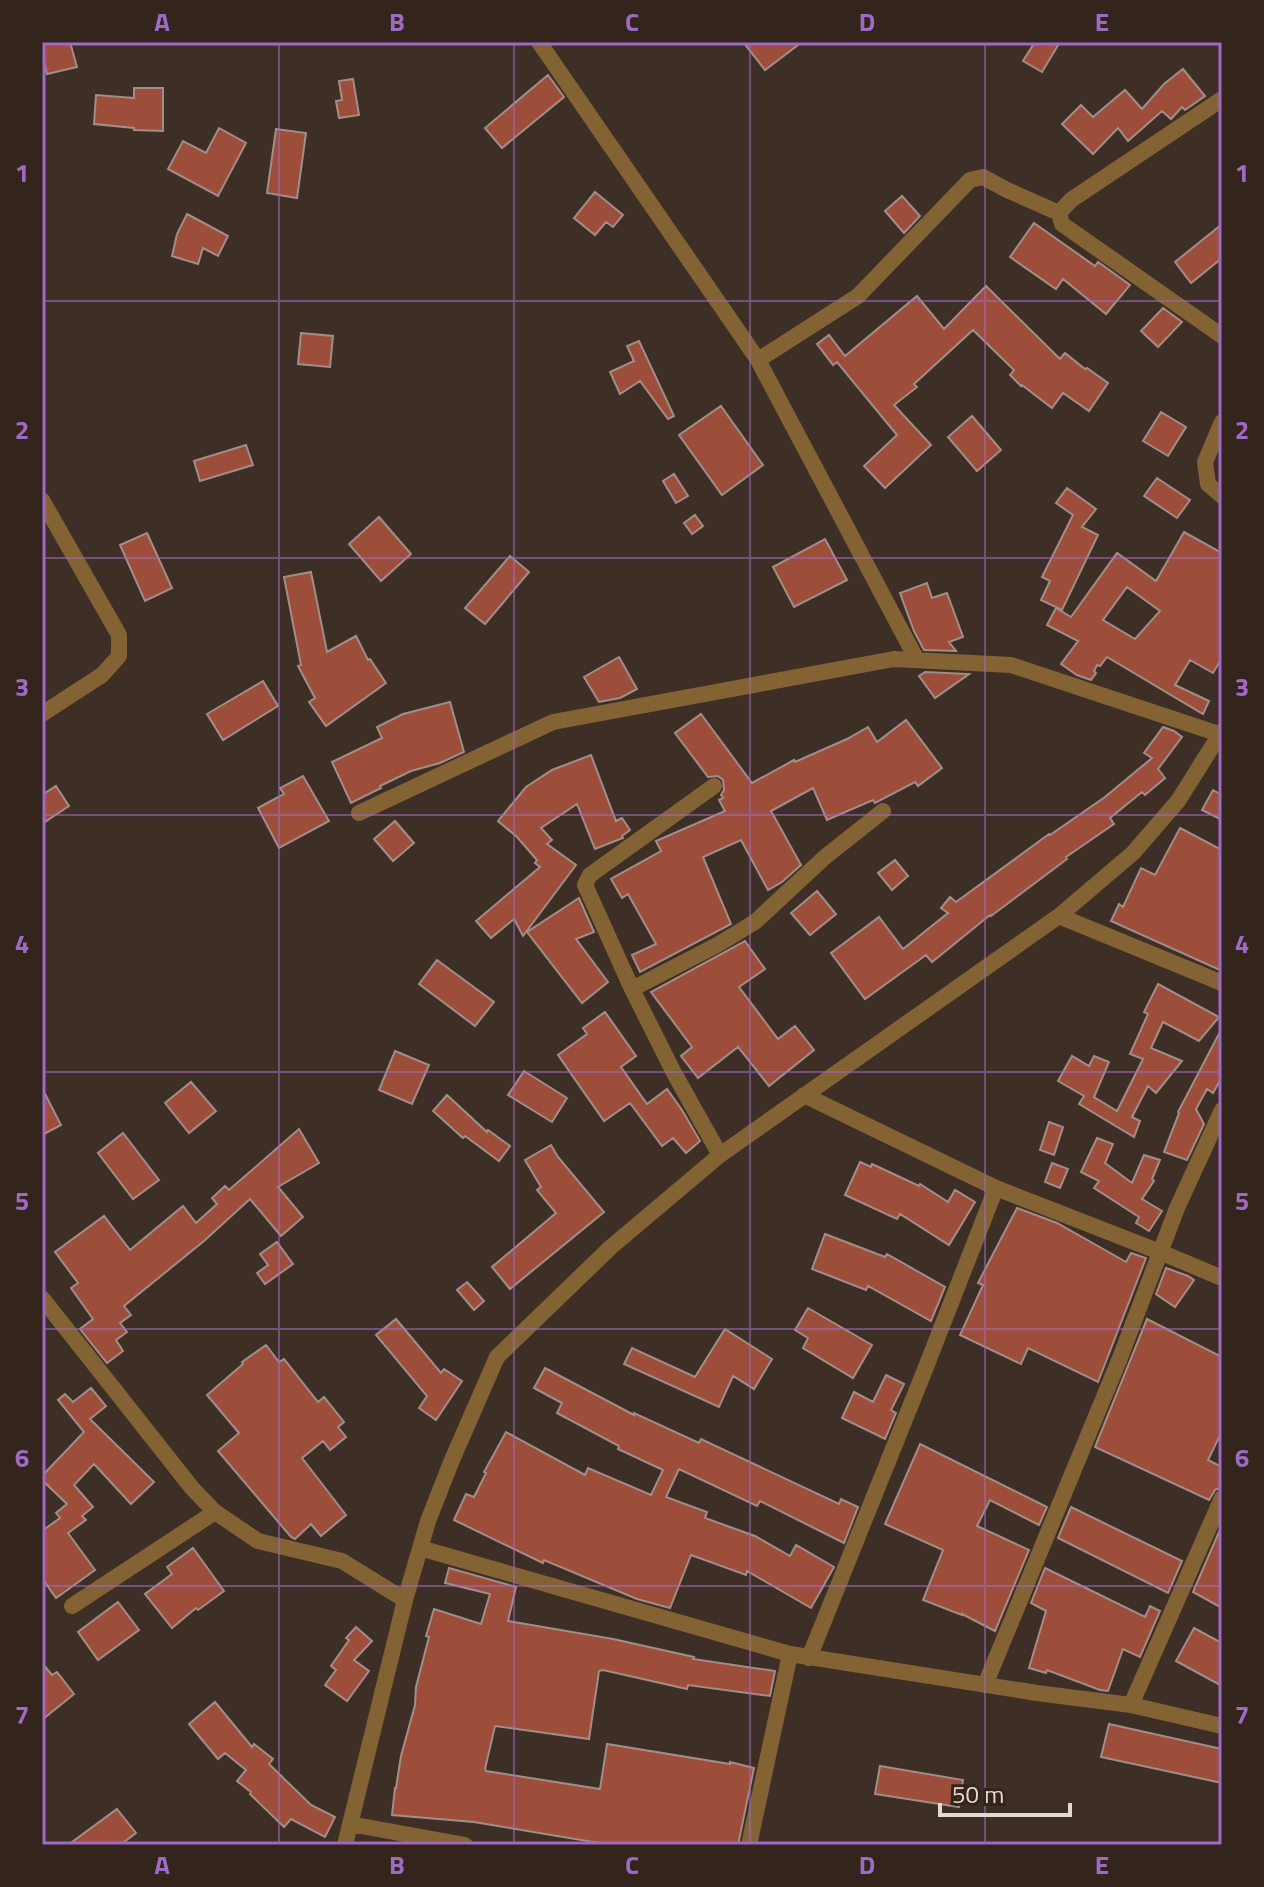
<svg xmlns="http://www.w3.org/2000/svg" width="1264" height="1887" font-family="'Titillium Web',sans-serif">
<style>
.building{fill:#9c4e3b;stroke:#a28d88;stroke-width:2;fill-rule:evenodd}
.lines{fill:none;stroke-linecap:round;stroke-linejoin:round}
.street{stroke:#836334;stroke-width:16}
.grid{fill:none;stroke:#9f69c6;stroke-width:2;stroke-opacity:0.55}
.neatline{fill:none;stroke:#9f69c6;stroke-width:3}
.grid-label{font-size:26px;text-anchor:middle;font-weight:bold;fill:#9f69c6}
</style>
<rect width="100%" height="100%" fill="#3e2f26"/>
<!-- building -->
<path class="building" d="M42 42H70L77 67 47 74 42 53Z
M743 42H802L765 70Z
M1035 42H1060L1042 72 1023 61Z
M1183 69 1205 96 1185 110 1182 107 1171 119 1162 111 1128 141 1118 128 1093 154 1062 124 1081 105 1093 117 1125 90 1142 109 1164 84Z
M548 75 564 97 502 148 485 128Z
M353 79 359 115 339 118 336 101 342 100 339 81Z
M134 88H163V131L134 130V128L94 124 96 95 134 98Z
M219 128 246 143 218 196 168 169 183 141 206 153Z
M276 129 306 133 297 198 267 193Z
M595 192 623 215 613 227 606 222 595 235 574 218Z
M902 196 920 216 904 233 885 211Z
M187 214 228 236 218 256 203 248 198 264 172 256 177 234Z
M1034 223 1095 266 1098 262 1130 285 1106 314 1063 279 1056 289 1010 257Z
M1222 224V258L1191 283 1175 262Z
M986 286 1060 359 1065 353 1085 369 1087 368 1108 383 1089 411 1063 393 1052 408 1022 385 1021 386 1010 375 1014 370 973 330 914 384 917 387 894 405 931 445 885 488 864 466 897 435 837 362 833 365 817 344 829 335 845 356 917 296 944 329Z
M1163 308 1182 322 1158 347 1141 331Z
M301 333 333 336 330 367 298 364Z
M639 341 674 416 668 419 640 381 620 394 610 372 634 361 627 346Z
M721 406 763 465 722 495 679 435Z
M1161 412 1186 427 1168 456 1143 441Z
M972 416 1001 450 977 471 948 437Z
M246 445 253 465 200 481 194 461Z
M674 474 688 496 676 503 663 481Z
M1157 478 1190 500 1177 518 1144 496Z
M1067 488 1096 509 1082 527 1098 535 1062 610 1041 600 1050 581 1042 577 1073 515 1056 503Z
M695 515 703 526 692 534 684 523Z
M379 517 411 554 381 581 349 544Z
M1184 532 1222 553V658L1213 673 1190 660 1175 685 1209 701 1203 714 1107 657 1100 666 1097 665 1094 671 1096 673 1091 680 1077 675 1061 664 1078 641 1047 625 1056 608 1071 617 1117 553 1156 581ZM1127 587 1160 611 1135 639 1103 620Z
M147 533 172 588 145 601 120 545Z
M825 539 847 580 794 607 773 567Z
M510 556 529 572 485 624 465 608Z
M311 572 327 652 356 636 368 660 370 659 386 683 326 726 309 702 315 698 298 666 301 665 284 577Z
M927 583 932 598 947 593 963 637 949 642 956 651 924 650 914 631 900 593Z
M619 657 637 689 620 698 599 702 584 677Z
M925 672 969 674 935 698 919 676Z
M263 681 278 706 223 740 207 714Z
M450 702 464 752 440 763 411 771 380 786 381 788 351 803 332 762 382 738 377 727 403 714Z
M701 714 752 783 794 760 795 762 847 739 868 727 877 742 906 720 942 768 918 786 915 782 875 803 873 800 827 820 813 788 771 811 801 865 782 882 768 890 741 840 703 857 731 924 640 972 632 955 656 944 628 894 622 898 611 879 661 851 656 841 725 811 719 800 723 798 721 795 724 790 723 780 718 776 708 777 675 733Z
M1163 727 1174 731 1182 737 1158 769 1165 778 1145 795 1142 792 1110 818 1114 824 1066 857 1067 859 991 916 990 915 932 962 926 955 865 999 831 953 879 917 903 949 948 913 941 908 950 897 956 902 1049 834 1050 835 1105 797 1152 758 1144 753Z
M591 755 616 821 622 818 630 830 622 836 623 838 595 849 577 804 541 828 552 840 547 844 576 865 523 936 514 919 491 938 476 921 540 867 535 863 537 860 517 837 498 821 526 787 552 770Z
M303 776 329 821 279 848 258 808 284 794 280 788Z
M56 786 69 806 42 824V795Z
M1213 790 1222 795V820L1202 810Z
M395 821 414 843 393 861 374 839Z
M1180 828 1222 850V971L1111 921 1119 904 1123 907 1141 868 1155 875Z
M895 860 908 876 892 890 878 873Z
M817 891 836 914 810 935 791 913Z
M579 898 594 932 576 939 608 982 582 1003 527 932Z
M745 941 765 969 739 987 778 1039 795 1026 814 1050 769 1086 738 1047 698 1078 681 1056 692 1047 651 992Z
M437 960 494 1002 475 1026 419 984Z
M1158 984 1219 1017 1199 1041 1163 1022 1151 1048 1182 1061 1156 1093 1148 1086 1132 1117 1140 1121 1134 1137 1079 1104 1084 1096 1058 1081 1072 1056 1089 1066 1094 1056 1109 1062 1094 1097 1117 1111 1143 1059 1130 1054 1148 1014 1144 1012Z
M605 1012 636 1056 621 1067 647 1104 667 1089 682 1110 700 1141 686 1153 673 1138 662 1146 630 1103 604 1121 558 1055 587 1034 583 1028Z
M1222 1028V1077L1213 1093 1207 1089 1196 1109 1204 1124 1187 1160 1164 1152 1179 1113 1178 1112Z
M395 1051 429 1065 412 1104 379 1090Z
M524 1071 567 1098 552 1122 508 1095Z
M191 1082 216 1111 189 1133 165 1103Z
M42 1088 61 1125 42 1135Z
M447 1095 487 1132 488 1130 510 1146 499 1161 465 1136 463 1138 433 1111Z
M1049 1122 1063 1127 1054 1155 1040 1150Z
M299 1129 319 1163 278 1187 303 1217 281 1236 250 1199 204 1241 124 1306 131 1315 120 1323 127 1332 116 1340 123 1351 107 1363 80 1329 93 1319 71 1288 78 1283 55 1252 104 1216 130 1250 183 1206 196 1223 217 1204 212 1198 225 1186 229 1190Z
M123 1133 159 1180 133 1199 98 1153Z
M1097 1138 1113 1144 1105 1163 1132 1183 1144 1155 1160 1160 1152 1179 1154 1181 1142 1199 1162 1211 1149 1231 1136 1223 1139 1217 1094 1188 1099 1181 1081 1172Z
M551 1145 558 1157 604 1212 510 1289 492 1267 556 1213 537 1190 541 1187 525 1160Z
M860 1162 871 1167 872 1164 919 1186 920 1184 948 1202 955 1190 975 1202 949 1245 900 1214 897 1219 845 1195Z
M1052 1163 1068 1169 1060 1188 1045 1182Z
M1017 1208 1057 1223 1126 1262 1131 1253 1146 1258 1098 1382 1028 1348 1021 1364 960 1335 983 1285 978 1283Z
M825 1234 885 1257 887 1254 945 1287 931 1321 868 1286 866 1290 812 1269Z
M277 1242 293 1264 265 1284 257 1273 268 1265 260 1254Z
M1166 1268 1188 1276 1194 1280 1175 1307 1156 1294Z
M467 1282 484 1301 474 1310 457 1290Z
M808 1308 872 1345 853 1378 803 1348 808 1338 795 1330Z
M396 1319 441 1373 444 1369 462 1381 436 1420 419 1408 427 1396 376 1335Z
M1147 1319 1222 1357V1431L1208 1460 1222 1467V1487L1215 1490 1209 1500 1095 1447Z
M725 1329 772 1359 754 1389 733 1376 719 1407 624 1364 632 1348 695 1377Z
M266 1345 279 1362 284 1359 318 1402 324 1397 344 1422 338 1427 346 1437 330 1450 323 1441 302 1458 346 1515 321 1536 311 1524 295 1539 291 1537 218 1451 239 1433 207 1395 243 1364 242 1362Z
M545 1368 634 1415V1413L699 1443 701 1439 839 1504 841 1499 858 1507 844 1543 760 1501 757 1506 679 1469 666 1497 707 1512 705 1518 755 1536 790 1556 796 1545 834 1567 811 1608 747 1571 746 1575 691 1555 670 1608 637 1599 544 1560 543 1563 454 1520 466 1494 474 1497 486 1473 484 1472 506 1432 585 1475 588 1468 651 1495 663 1470 618 1449 619 1446 557 1413 562 1403 534 1388Z
M886 1375 904 1384 891 1410 896 1413 885 1439 842 1418 854 1392 873 1402Z
M91 1388 106 1406 90 1419 154 1482 131 1504 94 1464 74 1485 93 1507 82 1516 86 1520 68 1533 95 1570 56 1598 42 1578V1531L60 1518 56 1513 67 1504 42 1480V1476L84 1432 58 1400 65 1394 73 1402Z
M920 1444 1047 1507 1039 1525 990 1500 977 1526 1029 1550 995 1631 962 1614V1615L923 1600 943 1550 885 1524Z
M1071 1507 1182 1561 1168 1593 1058 1538Z
M1222 1525V1608L1193 1592Z
M193 1548 224 1591 198 1610 196 1608 172 1628 145 1594 172 1574 167 1567Z
M449 1568 516 1587 508 1621 613 1639 694 1657 693 1659 775 1671 770 1696 688 1685 687 1689 603 1670 599 1671 589 1739 495 1726 485 1769 486 1771 600 1789 607 1744 730 1764V1762L754 1768 738 1845H611L474 1822 392 1815 395 1788H396L401 1756 415 1705 416 1687 429 1637 426 1636 434 1609 481 1624 490 1594 445 1583Z
M1045 1568 1145 1617 1150 1606 1160 1611 1140 1657 1123 1649 1108 1691 1100 1690 1047 1670 1046 1673 1029 1668 1046 1611 1031 1603Z
M118 1602 139 1630 98 1660 78 1632Z
M356 1627 372 1641 354 1660 369 1671 347 1701 325 1685 336 1670 331 1666 349 1640 346 1638Z
M1194 1628 1222 1643V1686L1176 1661Z
M42 1663 52 1675 57 1672 74 1694 42 1720Z
M215 1702 252 1747 254 1744 273 1759 269 1764 311 1805 335 1817 325 1837 291 1819 284 1827 250 1794 251 1792 237 1781 246 1770 225 1753 218 1759 189 1724Z
M1109 1724 1222 1749V1783L1101 1757Z
M880 1766 963 1780 959 1807 875 1794Z
M117 1809 136 1833 120 1845H68Z"/>
<g class="lines">
<!-- street -->
<path class="street" d="M539 42 758 360 917 660
M1222 99 1071 200 1059 213 1062 224 1222 336
M758 360 858 296 970 180 983 177 1007 190 1059 213
M1222 422 1205 462 1208 484 1222 496
M42 500 119 635V656L102 675 42 714
M714 786 590 875 585 885 632 989 674 1073 720 1155
M359 813 553 722 894 659 1011 665 1222 735
M1059 916 1222 983
M632 989 717 945 755 922 825 857 883 811
M804 1095 996 1188 1160 1252 1222 1278
M42 1298 192 1488 215 1512 258 1541 342 1561 405 1600
M420 1548 790 1654 1037 1693 1131 1705 1222 1726
M72 1606 215 1512
M809 1658 924 1372 996 1188
M985 1685 1120 1358 1177 1208 1222 1110
M1131 1705 1222 1498
M350 1824 465 1845
M345 1845 405 1600 428 1521 452 1460 497 1357 611 1247 720 1155 1059 916 1133 853 1178 801 1222 731
M749 1845 790 1654"/>
</g>
<!-- grid -->
<path class="grid" d="M279 42V1845M514 42V1845M750 42V1845M985 42V1845M42 301H1222M42 558H1222M42 815H1222M42 1072H1222M42 1329H1222M42 1586H1222"/>
<!-- border -->
<rect width="1264" height="1887" fill="none" stroke="#33251c" stroke-width="88"/>
<!-- scale -->
<path d="M940 1803v12h130v-12" fill="none" stroke="#e3d9d3" stroke-width="4"/>
<text x="952" y="1803" font-size="24" fill="#e3d9d3" stroke="#33251c" stroke-width="6" paint-order="stroke">50 m</text>
<rect x="44" y="44" width="1176" height="1799" class="neatline"/>
<g class="grid-label">
<text x="162" y="31">A</text>
<text x="397" y="31">B</text>
<text x="632" y="31">C</text>
<text x="867" y="31">D</text>
<text x="1102" y="31">E</text>
<text x="22" y="182">1</text>
<text x="1242" y="182">1</text>
<text x="22" y="439">2</text>
<text x="1242" y="439">2</text>
<text x="22" y="696">3</text>
<text x="1242" y="696">3</text>
<text x="22" y="953">4</text>
<text x="1242" y="953">4</text>
<text x="22" y="1210">5</text>
<text x="1242" y="1210">5</text>
<text x="22" y="1467">6</text>
<text x="1242" y="1467">6</text>
<text x="22" y="1724">7</text>
<text x="1242" y="1724">7</text>
<text x="162" y="1874">A</text>
<text x="397" y="1874">B</text>
<text x="632" y="1874">C</text>
<text x="867" y="1874">D</text>
<text x="1102" y="1874">E</text>
</g>
</svg>
